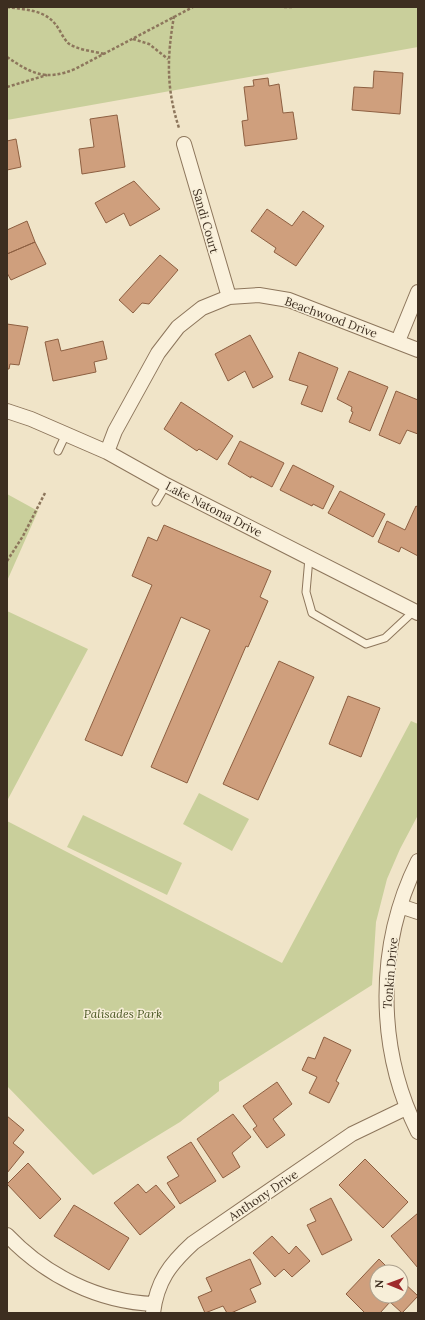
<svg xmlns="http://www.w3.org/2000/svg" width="425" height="1320" font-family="Lora,serif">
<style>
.green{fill:#c9cf9b}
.building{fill:#cf9f7d;stroke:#8d5f41}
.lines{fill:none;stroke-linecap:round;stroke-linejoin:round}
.lane-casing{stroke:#8d765c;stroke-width:9}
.street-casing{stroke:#8d765c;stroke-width:16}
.path{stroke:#8d765c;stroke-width:2.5;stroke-dasharray:3 2;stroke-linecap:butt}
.lane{stroke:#faf1dc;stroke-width:7}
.street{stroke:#faf1dc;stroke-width:14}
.labels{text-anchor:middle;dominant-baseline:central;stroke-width:3;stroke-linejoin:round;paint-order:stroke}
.street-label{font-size:12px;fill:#3d2e20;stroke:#f7eed8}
.park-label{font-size:12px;font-style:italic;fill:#4d5a26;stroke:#f7eed8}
</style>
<rect width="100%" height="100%" fill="#f0e4c8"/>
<!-- green -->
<path class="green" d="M7 7H418V47L7 120Z
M7 494 38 511 7 581Z
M7 611 88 649 7 801Z
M411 721 418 724V815L400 849 387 879 376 922 372 985 219 1082V1091L180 1122 93 1175 7 1086V821L282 963Z
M199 793 249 819 232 851 183 824Z
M83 815 182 863 167 895 67 847Z"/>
<!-- building -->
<path class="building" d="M374 71 403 73 400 114 352 110 354 87 373 88Z
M268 78 269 86 279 84 283 113 293 112 297 139 245 146 242 121 248 120 244 87 254 86 253 80Z
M117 115 125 167 82 174 79 149 94 147 90 119Z
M16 139 21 167 7 170V141Z
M134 181 160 209 130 226 124 213 106 223 95 203Z
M267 209 292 226 303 211 324 226 296 266 274 252 276 248 251 231Z
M27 221 35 242 7 254V230Z
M35 242 46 264 11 280 7 273V254Z
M160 255 178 270 149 304 142 303 133 313 119 300Z
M7 324 28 327 19 365 10 364 9 369H7Z
M250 335 273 377 253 388 245 371 228 381 215 354Z
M58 339 61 351 103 341 107 359 94 362 96 372 53 381 45 342Z
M299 352 338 368 322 412 301 404 308 386 289 380Z
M349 371 388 387 370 431 349 422 353 412 351 411 352 407 337 399Z
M396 391 418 400V434L407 430 400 444 379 435Z
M181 402 233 436 217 460 199 449 197 451 164 429Z
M240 441 284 463 272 487 251 476V478L228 464Z
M293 465 334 486 323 509 313 504 312 506 280 490Z
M340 491 385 514 373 537 328 513Z
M416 506 418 507V556L401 547 399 552 378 542 387 521 405 530Z
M164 525 271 571 260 597 268 601 248 647 246 646 187 783 151 767 210 630 181 617 122 756 85 740 152 585 132 576 148 537 157 541Z
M279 661 314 677 258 800 223 784Z
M348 696 380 708 361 757 329 744Z
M324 1037 351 1050 336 1081 339 1083 329 1103 309 1093 317 1077 302 1070 308 1057 315 1059Z
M277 1082 292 1104 273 1119 285 1135 267 1148 253 1129 257 1126 243 1106Z
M233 1114 251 1137 232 1153 240 1167 223 1178 197 1139Z
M7 1116 24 1130 13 1143 24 1152 7 1173Z
M191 1142 216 1181 180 1204 167 1183 179 1176 167 1157Z
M365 1159 408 1202 383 1228 339 1185Z
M28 1163 61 1199 40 1219 7 1184Z
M138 1184 146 1193 156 1185 175 1207 140 1235 114 1203Z
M331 1198 352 1240 322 1255 307 1225 316 1221 310 1209Z
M74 1205 129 1238 109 1270 54 1236Z
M418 1213V1268L391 1236Z
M272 1236 289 1254 296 1246 310 1261 292 1277 284 1269 275 1277 253 1253Z
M250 1259 261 1284 250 1289 256 1302 231 1313H227L223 1306 205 1313 198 1297 212 1291 206 1278Z
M379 1259 392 1272H377V1296H401V1280L418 1296 402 1313 390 1302 380 1313H365L346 1294Z"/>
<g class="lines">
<!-- lane casing -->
<g class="lane-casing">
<path id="lane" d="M58 451 66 434
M156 502 166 485
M309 558 306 592 312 613 366 644 385 638 414 611"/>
</g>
<!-- street casing -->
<g class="street-casing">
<path id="street" d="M184 144 229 297
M398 341 418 292
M7 411 31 419 107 452 166 485 418 613
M107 452 115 431 158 353 178 327 202 308 229 297 259 295 289 300 418 350
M418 861C376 945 376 1048 418 1132
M400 906 418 912
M7 1235C45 1275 98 1302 154 1304
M153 1313C157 1281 170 1264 193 1243L352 1134 406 1108"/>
</g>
<!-- path -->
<path class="path" d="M7 7C25 10 44 9 56 25 60 30 63 38 68 43 77 50 93 51 104 54
M284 7H293
M174 16C167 57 166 88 179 128
M133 39 149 44 168 59
M7 57C32 74 46 81 75 69L193 7
M7 87 47 75
M7 561 23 536 45 493"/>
<!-- lane -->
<use href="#lane" class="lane"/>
<!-- street -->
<use href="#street" class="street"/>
</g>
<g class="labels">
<!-- street labels -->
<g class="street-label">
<text transform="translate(206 221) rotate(74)">Sandi Court</text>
<text transform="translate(331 317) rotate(20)">Beachwood Drive</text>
<text transform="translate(214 509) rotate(27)">Lake Natoma Drive</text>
<text transform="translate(390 973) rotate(-85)">Tonkin Drive</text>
<text transform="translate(263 1195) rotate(-34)">Anthony Drive</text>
</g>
<!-- park labels -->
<g class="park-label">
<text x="123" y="1013">Palisades Park</text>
</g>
</g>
<!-- border -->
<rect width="425" height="1320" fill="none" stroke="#3d2e20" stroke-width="16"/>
<!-- north arrow -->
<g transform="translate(389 1284) rotate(271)"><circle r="19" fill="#f7eed8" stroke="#ada18e"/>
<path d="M0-3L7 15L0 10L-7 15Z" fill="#9e2a2b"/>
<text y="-6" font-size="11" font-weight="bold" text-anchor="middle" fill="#3d2e20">N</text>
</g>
</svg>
